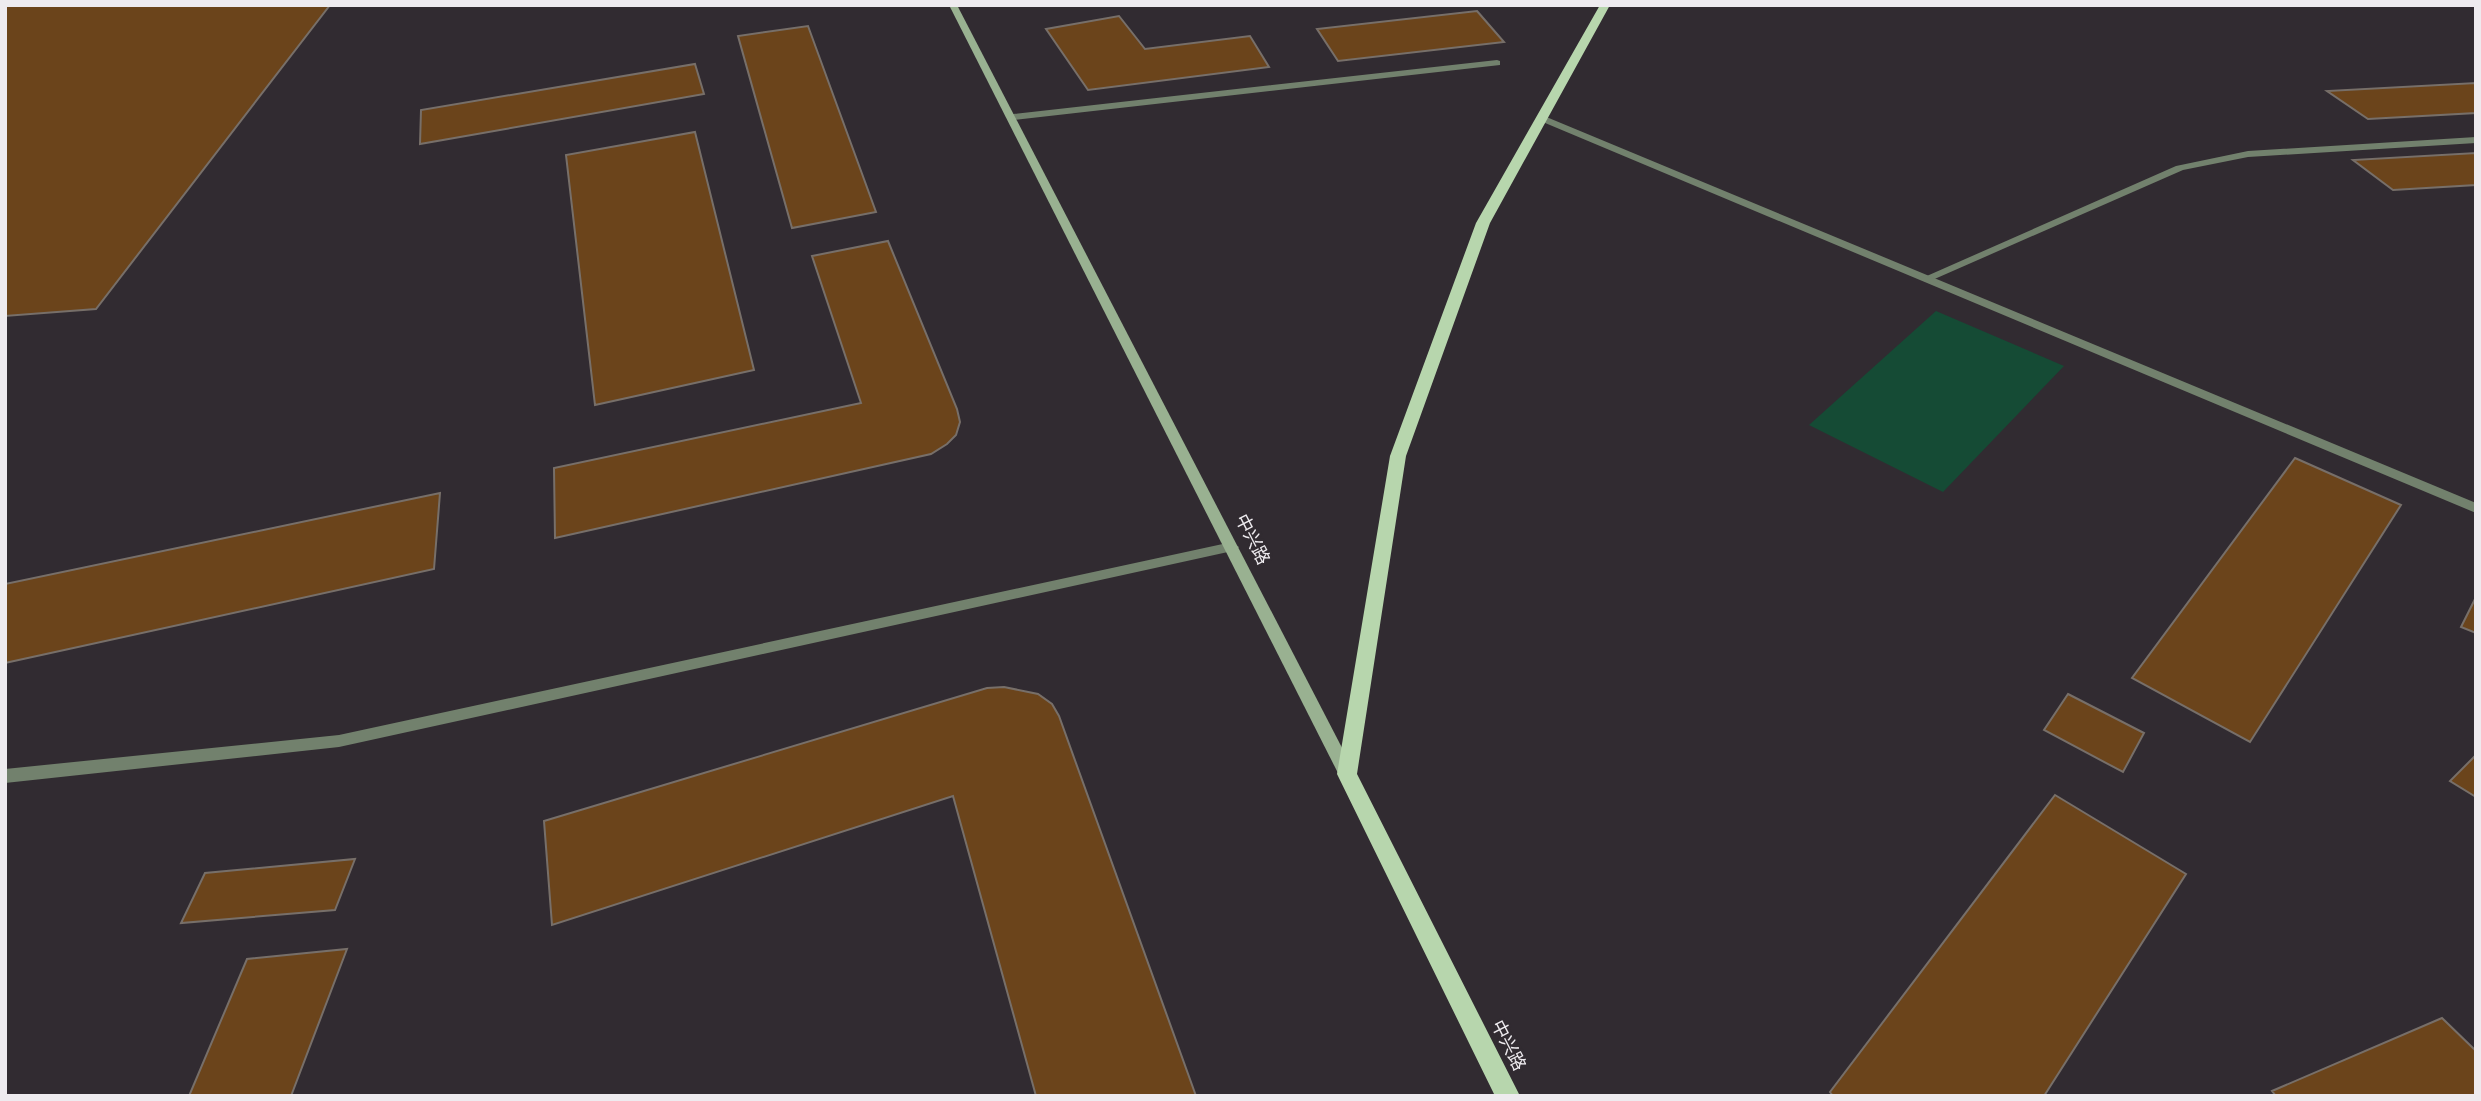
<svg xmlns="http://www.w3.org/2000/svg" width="2481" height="1101" font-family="'Source Serif 4','Noto Sans SC',serif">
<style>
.green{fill:#154b35}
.building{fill:#6b441b;stroke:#776f69;stroke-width:2}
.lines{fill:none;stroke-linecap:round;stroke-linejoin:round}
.lane{fill:#72816d;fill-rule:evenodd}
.street{fill:#72816d;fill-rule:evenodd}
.secondary{fill:#99b191;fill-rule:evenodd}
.primary{fill:#b7d6ad;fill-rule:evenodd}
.labels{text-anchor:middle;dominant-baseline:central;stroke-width:5;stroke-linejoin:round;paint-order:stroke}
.street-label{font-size:18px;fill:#eeebef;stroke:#312b31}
</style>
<rect width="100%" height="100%" fill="#312b31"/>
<!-- green -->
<path class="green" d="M1936 311 2064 366 1943 492 1809 425Z"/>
<!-- building -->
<path class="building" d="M5 5H330L96 309 5 316Z
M1477 11 1504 42 1338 61 1317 29Z
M1119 16 1145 49 1250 36 1269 67 1088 90 1046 29Z
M808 26 876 212 792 228 738 36Z
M695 64 704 94 420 144 421 110Z
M2476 83V113L2368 119 2327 91Z
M695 132 754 370 595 405 566 155Z
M2476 153V185L2393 190 2353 160Z
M888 241 957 409 960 422 956 435 947 444 931 454 555 538 554 468 861 403 812 256Z
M2295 458 2401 505 2250 742 2132 678Z
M440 493 434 569 5 663V584Z
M2476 597V633L2461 627Z
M1004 687 1038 694 1052 704 1059 716 1196 1096H1036L953 796 552 925 544 821 987 688Z
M2068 694 2144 733 2123 772 2044 730Z
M2476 755V797L2450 781Z
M2055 795 2186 874 2044 1096H1833L1830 1092Z
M355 859 335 910 181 923 205 873Z
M347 949 291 1096H189L247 959Z
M2442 1018 2476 1051V1096H2276L2272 1091Z"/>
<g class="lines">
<!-- lane -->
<path class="lane" d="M2476 137V143L2248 157 2183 170 1930 281 1926 282 1920 279 2176 166 2248 151Z"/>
<!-- street -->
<path class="street" d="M1497 60 1500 61V65L1013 120 1008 117 1013 114Z
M1538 116H1544L2476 503V513L1538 120Z
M1232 542 1239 547 1237 550 339 747 5 783V769L339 735Z"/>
<!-- secondary -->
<path class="secondary" d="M949 5H957L1353 769 1355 774 1353 779 1347 781 1341 779Z"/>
<!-- primary -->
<path class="primary" d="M1600 5H1610L1490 223 1406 456 1357 774 1520 1096H1495L1337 774 1390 456 1476 223Z"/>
</g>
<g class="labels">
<!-- street labels -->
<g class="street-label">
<text transform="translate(1253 539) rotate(63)">中兴路</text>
<text transform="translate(1509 1045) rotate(63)">中兴路</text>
</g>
</g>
<!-- border -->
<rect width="2481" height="1101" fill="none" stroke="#eeebef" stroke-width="14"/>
</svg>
